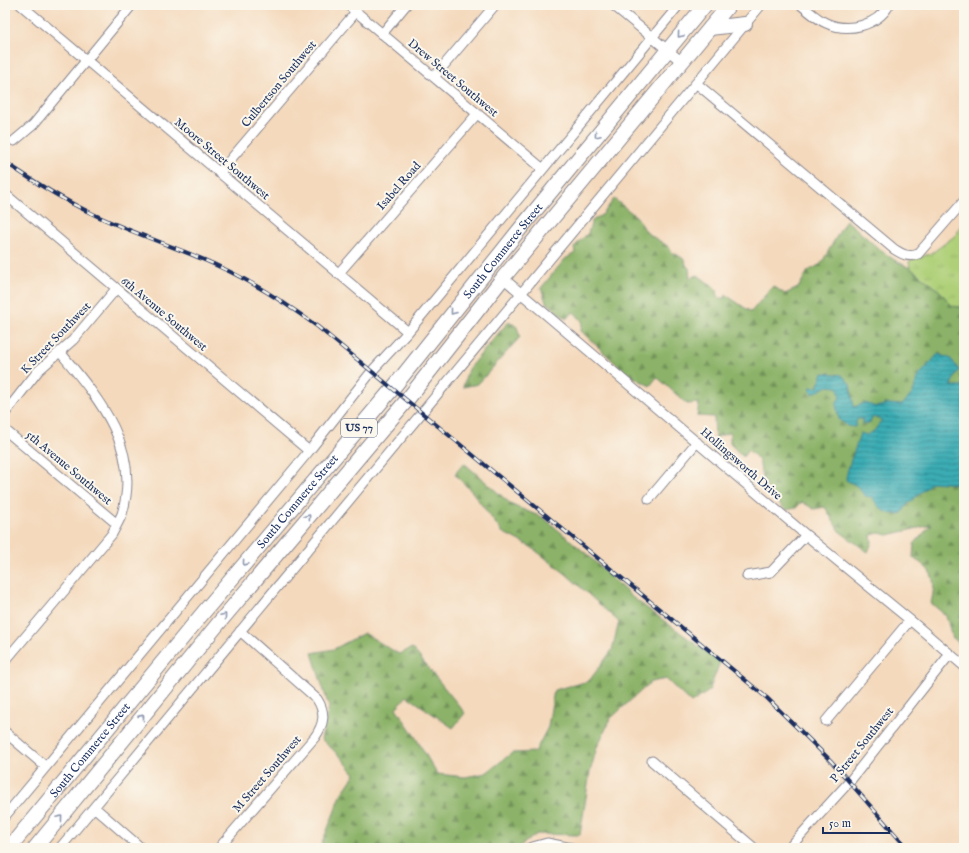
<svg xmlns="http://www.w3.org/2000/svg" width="969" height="853" font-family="'IM FELL English',serif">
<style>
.grass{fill:url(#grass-tufts);stroke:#65806b}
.forest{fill:url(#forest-firs);stroke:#537063}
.water{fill:url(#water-rules);stroke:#2a6e88}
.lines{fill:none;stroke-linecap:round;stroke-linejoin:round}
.street-casing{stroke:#88848d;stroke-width:11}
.primary-casing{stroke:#88848d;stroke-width:16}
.street{stroke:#fff;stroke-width:9}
.primary{stroke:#fff;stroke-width:14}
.rail-casing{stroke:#1b2f5e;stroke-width:4}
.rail{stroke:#fbf7ec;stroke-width:2.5;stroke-dasharray:8;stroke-linecap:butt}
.oneway{stroke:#8d97ae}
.labels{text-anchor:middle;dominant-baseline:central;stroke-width:4;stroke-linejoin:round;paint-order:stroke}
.shield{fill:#fbf7ec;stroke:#5e6b89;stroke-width:1}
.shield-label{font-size:11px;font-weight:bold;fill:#1b2f5e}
.street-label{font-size:12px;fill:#1b2f5e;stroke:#fbf7ec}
</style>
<defs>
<pattern id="grass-tufts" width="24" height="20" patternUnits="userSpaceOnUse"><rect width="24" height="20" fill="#afd078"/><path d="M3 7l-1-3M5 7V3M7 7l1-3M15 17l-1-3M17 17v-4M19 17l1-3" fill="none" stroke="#96b36a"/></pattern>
<pattern id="forest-firs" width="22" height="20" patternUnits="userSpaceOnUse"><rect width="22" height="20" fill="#8bb268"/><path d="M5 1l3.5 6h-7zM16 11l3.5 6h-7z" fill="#719159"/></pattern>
<pattern id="water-rules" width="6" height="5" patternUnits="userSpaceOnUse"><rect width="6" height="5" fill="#3aacb3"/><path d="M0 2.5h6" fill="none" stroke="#308c95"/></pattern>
</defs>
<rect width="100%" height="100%" fill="#fbf7ec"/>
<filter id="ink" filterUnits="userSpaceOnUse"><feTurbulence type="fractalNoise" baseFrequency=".025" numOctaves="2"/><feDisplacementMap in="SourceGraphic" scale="8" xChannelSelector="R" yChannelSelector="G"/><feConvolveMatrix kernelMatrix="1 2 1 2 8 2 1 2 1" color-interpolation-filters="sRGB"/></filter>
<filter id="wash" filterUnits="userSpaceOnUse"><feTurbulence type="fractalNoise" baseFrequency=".012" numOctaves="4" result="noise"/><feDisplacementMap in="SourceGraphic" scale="16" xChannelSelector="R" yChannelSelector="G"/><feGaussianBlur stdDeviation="0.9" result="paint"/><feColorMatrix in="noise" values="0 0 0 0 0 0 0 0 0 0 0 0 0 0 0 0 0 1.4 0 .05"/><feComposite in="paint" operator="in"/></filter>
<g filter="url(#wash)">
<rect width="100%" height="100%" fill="#f4d9bc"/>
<!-- grass -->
<path class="grass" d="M964 219V308L952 306 939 290 910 268 909 261 932 253 956 235Z"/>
<!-- forest -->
<path class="forest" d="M614 199 637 217 647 233 669 247 672 253 676 254 685 260 686 265 689 268 690 278 698 275 717 290 718 298H725L726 295 751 312 773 286 785 294 798 288 808 271 821 264 846 220 879 249 896 261 910 268 939 290 952 306 964 308V647L952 637 946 616 931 603C937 579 933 570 913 558L914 544 931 525 888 535 879 533 871 535 872 542 868 552 839 531 825 507 814 509 802 502 796 508 786 510C776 501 766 490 762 476 758 460 763 462 748 450L743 457 730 444V432L715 438 714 417 697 416 699 403 687 404 657 377 650 386 627 374 581 331 582 321 574 312 566 319 546 302 541 288 565 259 575 253 574 247 588 233 592 221 603 214Z
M509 321 517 327 520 337 478 384 463 387 468 369Z
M464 463 512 505 544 518 589 556 632 597 720 662 709 691 691 703 666 679 651 682 611 718 597 747 590 772 580 835 537 834 517 848H410L406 844 400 848H320L342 793 355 774 340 756 321 739 329 707 312 653 334 649 364 633 399 654 412 648 465 713 453 728 407 696 396 708 416 738 437 774 465 777 486 773 512 753 535 752 548 727 554 690 589 681 612 650 619 622 566 574 531 547 502 532 473 493 455 474Z"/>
<!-- water -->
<path class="water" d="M938 354 951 359 959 370 950 386H962L964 381V463L960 484 932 482 907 505 902 513C889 517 879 509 872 497L865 496 857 486 846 480C846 469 857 447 860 433L867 435 874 431 882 420 873 417 869 424H863V419H857L855 427 847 426 839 419 836 404 840 397 838 387 828 386 812 394 810 387 817 388 823 373 842 375 850 384 854 407 865 403 876 407 888 404 902 405 913 393 917 378Z"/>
</g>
<g filter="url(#ink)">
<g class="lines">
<!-- street casing -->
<g class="street-casing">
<path id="street" d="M21 5 408 332
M348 5 543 169
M613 5 682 62
M801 5C809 11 817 19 826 23 848 33 877 26 889 5
M382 34 406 5
M434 77 495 5
M696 83 894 249C902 254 908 258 918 254L964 201
M14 141 33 125 132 5
M219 173 356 12
M5 194 309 451
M338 274 477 114
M503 278 806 535 910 620 964 666
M5 413 38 371 73 340 116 289
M5 430 117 524
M649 499 697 442
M747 576 771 572 806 535
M5 661 112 534C115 528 119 521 122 514 142 449 99 399 60 352
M826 721 910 620
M5 732 46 767
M652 761 754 848
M94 807 141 848
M5 816 309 451 372 371 408 332 679 5
M60 848 761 5
M219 848 315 737C324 724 326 713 317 699L240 631
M529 848 547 843 572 848
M789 848 850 781 950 654"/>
</g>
<!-- primary casing -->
<g class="primary-casing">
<g id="primary">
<path d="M710 28 745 24"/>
<path id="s1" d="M9 848 203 613 393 388 520 229 705 5"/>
<path d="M35 848 218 624 407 400 503 278 729 5"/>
</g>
</g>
<!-- street -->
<use href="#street" class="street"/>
<!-- primary -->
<use href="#primary" class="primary"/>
<!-- rail casing -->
<g class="rail-casing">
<path id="rail" d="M5 162C33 181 61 199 91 213 133 234 178 247 220 267 255 283 287 304 318 327L767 698 832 762 907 848"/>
</g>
<!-- rail -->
<use href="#rail" class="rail"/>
</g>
<!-- one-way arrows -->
<defs><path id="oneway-chevron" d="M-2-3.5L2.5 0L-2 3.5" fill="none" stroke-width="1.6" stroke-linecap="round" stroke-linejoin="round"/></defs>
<g class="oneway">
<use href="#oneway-chevron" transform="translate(680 35) rotate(130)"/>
<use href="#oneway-chevron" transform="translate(597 135) rotate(130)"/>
<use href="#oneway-chevron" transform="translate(453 312) rotate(128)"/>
<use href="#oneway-chevron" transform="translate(308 517) rotate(-50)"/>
<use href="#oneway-chevron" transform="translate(245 563) rotate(130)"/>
<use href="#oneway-chevron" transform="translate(224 616) rotate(-50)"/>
<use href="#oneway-chevron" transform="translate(142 717) rotate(-51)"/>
<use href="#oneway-chevron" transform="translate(60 818) rotate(-50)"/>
</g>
</g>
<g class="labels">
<!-- shield labels -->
<rect class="shield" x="341" y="419" width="36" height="18" rx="3"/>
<g class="shield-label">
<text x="359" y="428">US 77</text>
</g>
<!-- street labels -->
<g class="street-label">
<text transform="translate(453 78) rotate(40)">Drew Street Southwest</text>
<text transform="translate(279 84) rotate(-50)">Culbertson Southwest</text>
<text transform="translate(222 159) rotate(40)">Moore Street Southwest</text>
<text transform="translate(399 186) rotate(-49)">Isabel Road</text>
<text stroke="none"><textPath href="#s1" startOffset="775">South Commerce Street</textPath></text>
<text transform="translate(164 314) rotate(40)">6th Avenue Southwest</text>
<text transform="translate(56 338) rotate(-46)">K Street Southwest</text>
<text transform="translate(741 464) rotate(41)">Hollingsworth Drive</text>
<text transform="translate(69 468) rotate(40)">5th Avenue Southwest</text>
<text stroke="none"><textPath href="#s1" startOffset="451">South Commerce Street</textPath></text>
<text transform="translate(862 745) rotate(-51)">P Street Southwest</text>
<text stroke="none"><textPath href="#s1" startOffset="127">South Commerce Street</textPath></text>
<text transform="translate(267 774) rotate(-49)">M Street Southwest</text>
</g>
</g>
<!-- margin -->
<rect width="969" height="853" fill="none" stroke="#fbf7ec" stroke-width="20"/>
<!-- scale -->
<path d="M823 827v6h66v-6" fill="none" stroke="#1b2f5e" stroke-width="2"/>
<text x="829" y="827" font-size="12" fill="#1b2f5e" stroke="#fbf7ec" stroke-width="3" paint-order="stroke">50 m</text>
</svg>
